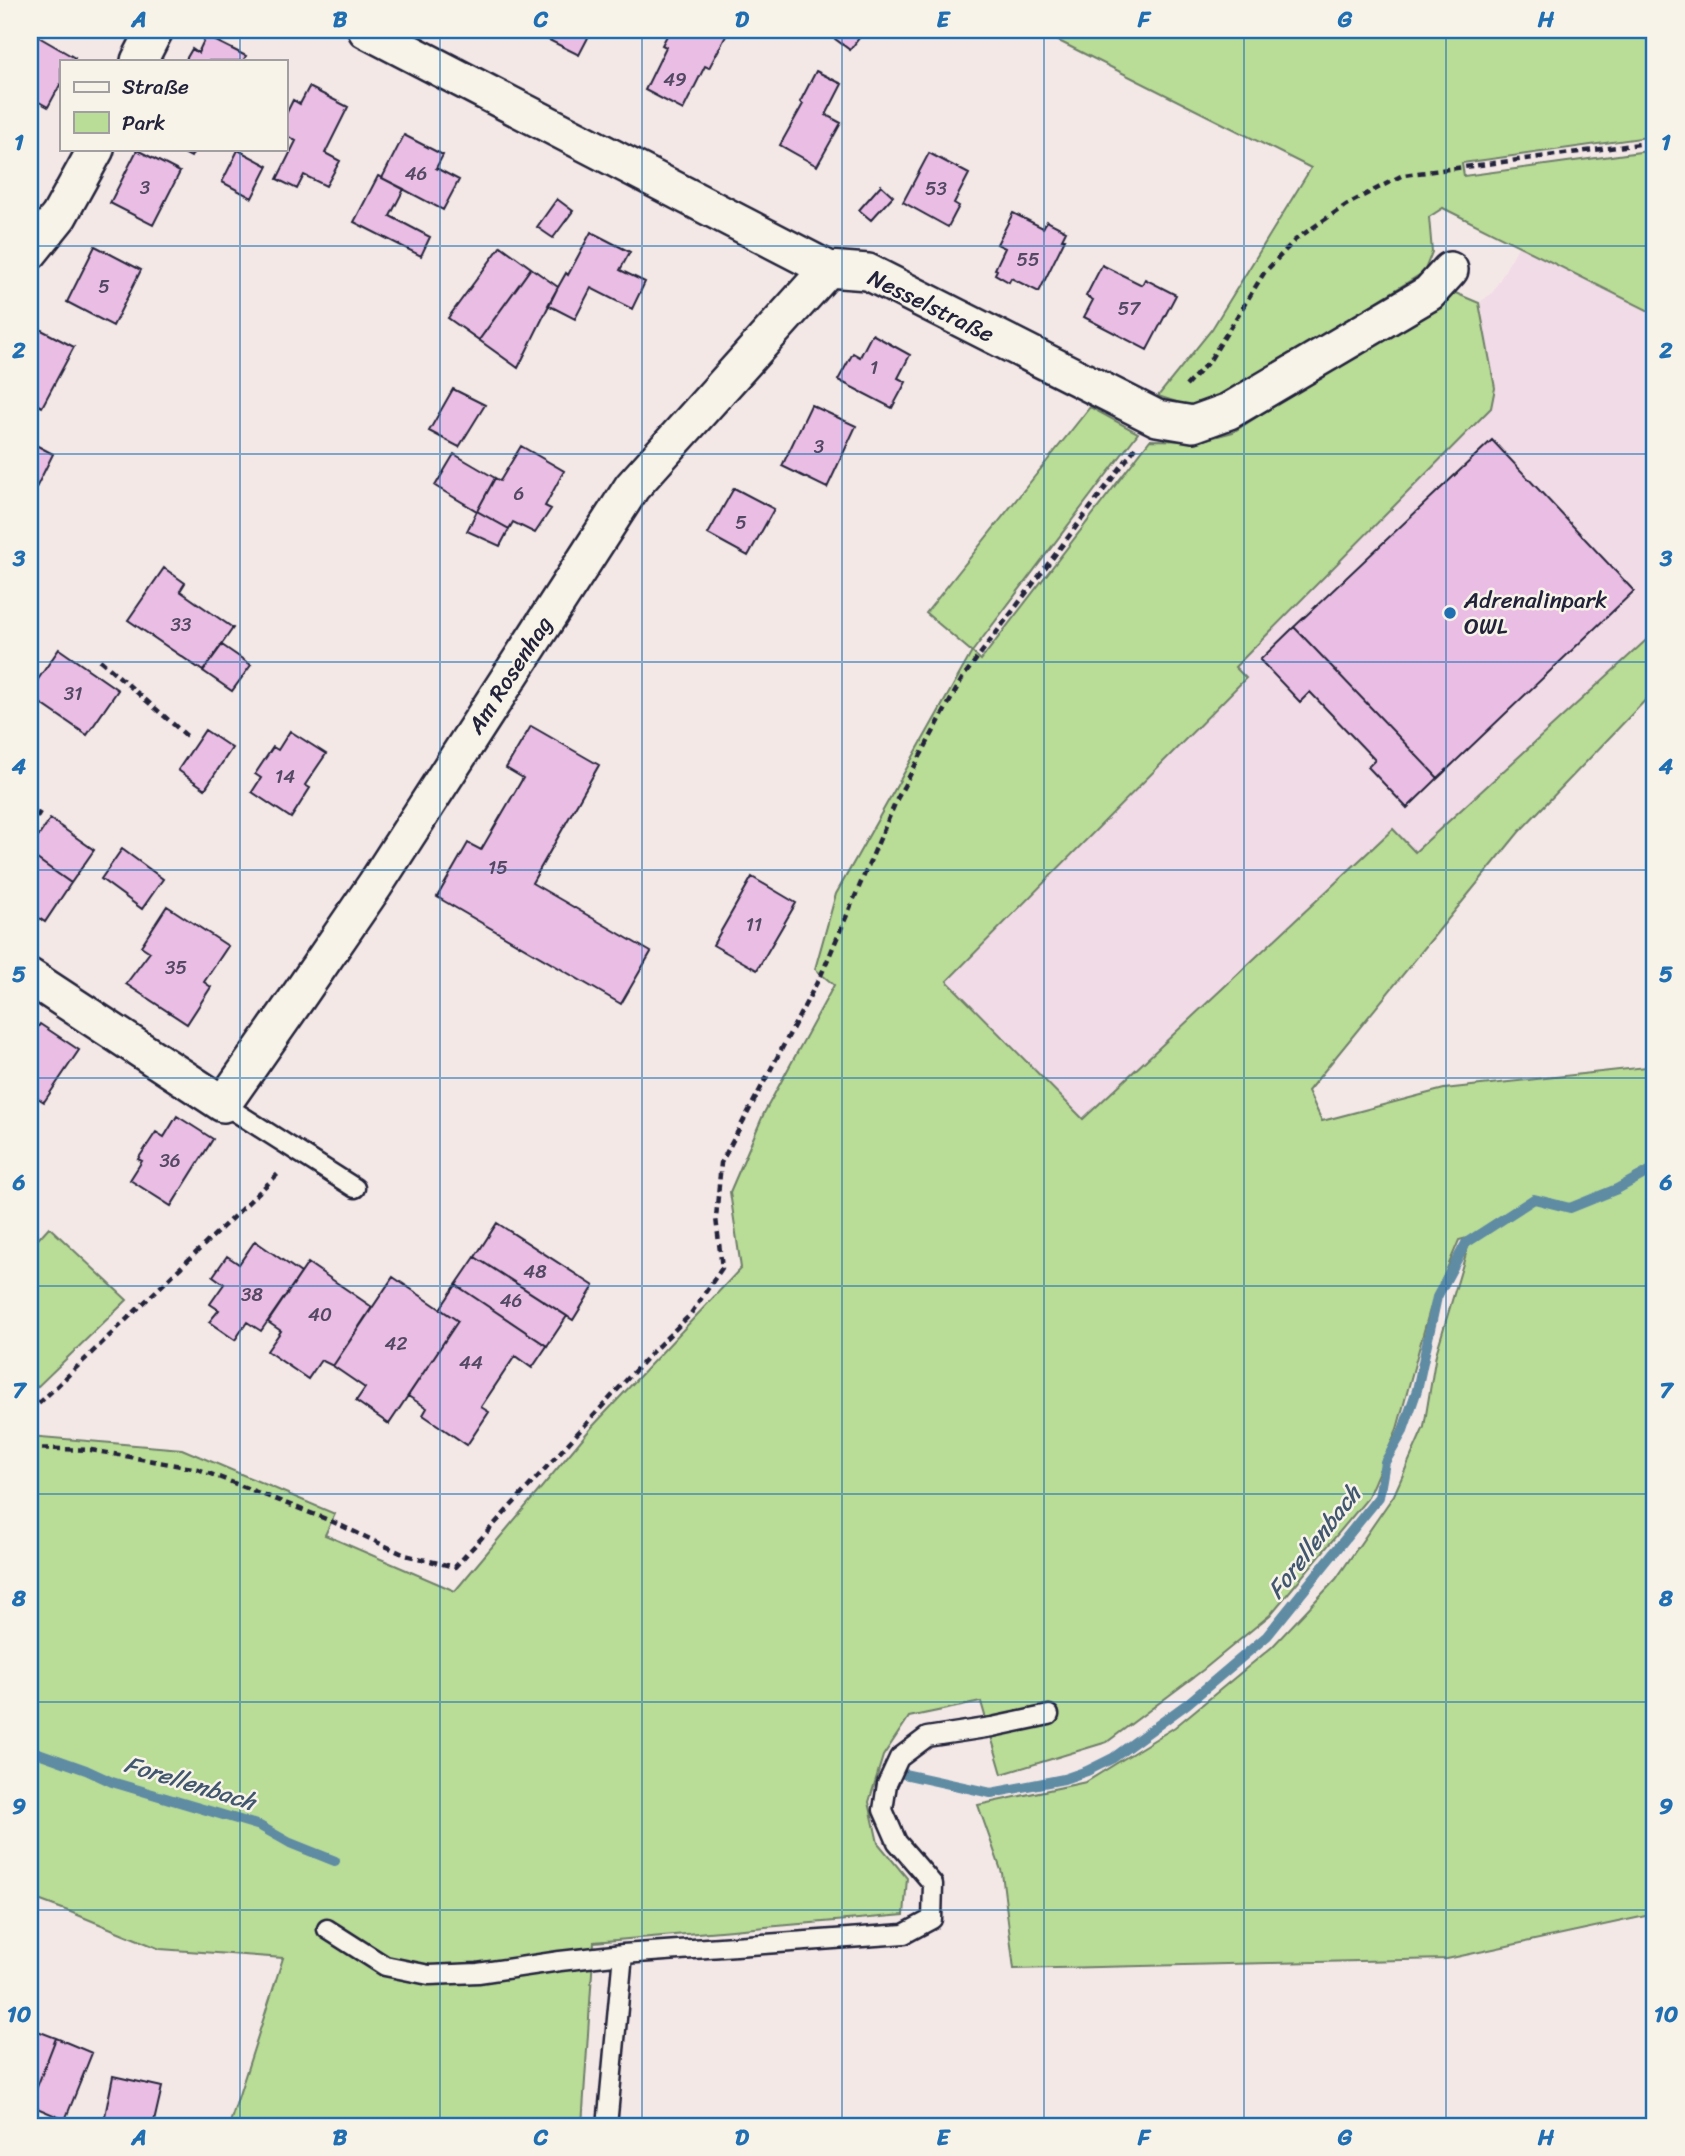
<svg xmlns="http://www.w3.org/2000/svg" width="1685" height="2156" font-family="Sriracha,sans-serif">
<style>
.built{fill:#f1dbe6}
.green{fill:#b9dc97;stroke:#6e7f69;stroke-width:2}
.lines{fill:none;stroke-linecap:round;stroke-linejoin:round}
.stream{stroke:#5f8ba3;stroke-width:10}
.building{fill:#eabee4;stroke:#22223b;stroke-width:2}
.lane-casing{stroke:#22223b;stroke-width:23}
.street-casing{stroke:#22223b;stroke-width:40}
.path{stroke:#22223b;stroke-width:4.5;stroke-dasharray:7 5;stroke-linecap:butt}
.lane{stroke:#f7f3e8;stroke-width:18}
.street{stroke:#f7f3e8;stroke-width:35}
.grid{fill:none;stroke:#1f6fb2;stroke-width:2;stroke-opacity:0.55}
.poi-dot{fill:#1f6fb2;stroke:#f7f3e8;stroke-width:2.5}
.labels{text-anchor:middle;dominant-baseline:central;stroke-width:5;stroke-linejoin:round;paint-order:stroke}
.number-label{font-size:19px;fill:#544965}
.street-label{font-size:23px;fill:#22223b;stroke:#f7f3e8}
.poi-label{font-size:23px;fill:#22223b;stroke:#f7f3e8;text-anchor:start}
.water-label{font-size:24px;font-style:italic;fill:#41576f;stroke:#f7f3e8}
.neatline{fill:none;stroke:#1f6fb2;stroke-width:2.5}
.grid-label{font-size:23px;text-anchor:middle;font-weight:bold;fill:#1f6fb2}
</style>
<rect width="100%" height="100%" fill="#f4e8e7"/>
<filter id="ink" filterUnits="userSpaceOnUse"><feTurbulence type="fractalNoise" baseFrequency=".0143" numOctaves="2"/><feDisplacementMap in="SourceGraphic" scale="14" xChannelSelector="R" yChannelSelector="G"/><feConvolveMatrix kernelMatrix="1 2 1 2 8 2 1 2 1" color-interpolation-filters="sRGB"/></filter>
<g filter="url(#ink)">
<!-- built -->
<path class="built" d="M1519 245 1655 314V632L1415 852 1393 830 1083 1119 947 981 1246 679 1235 668 1495 388 1479 303 1493 292Z"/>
<!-- green -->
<path class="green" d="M1037 30H1655V136L1462 163 1464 176 1655 150V314L1443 208 1429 217 1432 252 1424 272 1225 397 1192 407 1158 396 1212 329 1311 168Z
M1453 292 1479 303 1495 388 1491 408 1235 667 1246 678 947 981 1083 1119 1393 829 1415 852 1655 632V690L1519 832 1308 1091 1322 1121 1444 1089 1655 1066V1914L1447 1959 1014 1969 1002 1873 978 1805 1086 1782 1175 1727 1272 1647 1336 1579 1394 1495 1424 1427 1436 1354 1471 1237 1459 1240 1430 1309 1397 1429 1367 1499 1270 1615 1203 1670 1107 1742 1002 1774 981 1702 909 1717 883 1756 869 1802 878 1843 907 1878 904 1915 594 1942 582 2126H229L283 1958 160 1949 68 1911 30 1897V1436L182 1449 335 1514 325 1535 455 1591 592 1427 741 1268 730 1192 764 1113 834 985 815 969 836 894 972 652 926 613 1090 407 1138 433 972 652 981 660 1150 440 1199 441 1233 432Z
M49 1227 127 1300 30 1394V1248Z"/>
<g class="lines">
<!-- stream -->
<path class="stream" d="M30 1750 86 1770 112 1782 260 1826 290 1843 335 1861
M904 1774 991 1793 1064 1779 1087 1771 1113 1758 1187 1704 1267 1636 1379 1497 1385 1462 1402 1433 1417 1390 1437 1297 1466 1243 1534 1199 1570 1208 1617 1189 1655 1168"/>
</g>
<!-- building -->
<path class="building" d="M542 30H592L579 55 539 35Z
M670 30H714L726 36 709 68 705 66 683 110 645 90 666 47 662 45Z
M823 30H865L850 50Z
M30 32 75 58 73 61H61V83L48 107 30 97Z
M206 36 246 56 243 61H185L192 49 198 53Z
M816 71 842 84 826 115 841 123 817 166 780 145 803 104 800 102Z
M309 87 348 107 325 153 340 161 326 186 304 175 297 189 277 179 296 141 285 135V116L293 100 300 104Z
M404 135 443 155 436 168 459 180 443 210 382 178Z
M176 149H195L191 157Z
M137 150 180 172 153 225 110 203Z
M238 150 268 166 252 198 222 182Z
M929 153 969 174 954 203 959 206 948 227 903 202Z
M378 176 404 189 390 216 430 237 421 256 354 222Z
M881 185 893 196 871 220 859 210Z
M557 199 573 211 553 238 537 227Z
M1013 213 1043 228 1047 221 1066 231 1062 239H1065L1039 292 1011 278 1009 282 995 274 997 270 995 269 1005 248 997 244Z
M591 232 630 252 620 270 645 282 632 309 591 288 575 319 548 305 566 273 568 275Z
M95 246 141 270 113 326 67 302Z
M501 246 531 268 479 340 448 318Z
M1102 265 1142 285 1145 279 1176 295 1147 350 1084 317 1093 300 1086 296Z
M531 268 558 287 518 368 479 340Z
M30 324 74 347 42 407 30 401Z
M872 334 910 355 898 378 906 382 892 408 838 380 853 353 860 357Z
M453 389 485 405 459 447 429 431Z
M811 405 856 426 827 488 782 466Z
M1492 440 1634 591 1438 778 1294 627Z
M30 442 53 454 36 488 30 485Z
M521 446 564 471 545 506 551 509 535 533 513 522 509 529 477 511 495 478 500 481Z
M454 454 495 478 477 511 435 486Z
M734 488 774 509 748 556 708 534Z
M477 511 509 529 500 546 467 531Z
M164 568 185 583 180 591 233 628 203 671 128 620Z
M1294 627 1438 778 1407 808 1368 767 1375 760 1310 692 1300 702 1260 660Z
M222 645 251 665 232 691 203 671Z
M59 649 118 690 87 735 30 696V691Z
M531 726 599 765 532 883 651 952 621 1004 437 897 468 843 481 850 523 778 506 768Z
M205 730 232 748 205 789 178 770Z
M290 731 326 754 305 785 310 788 291 818 252 792 261 778 255 774 273 747 278 750Z
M50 819 94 850 71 883 30 854V849Z
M122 849 163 879 142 909 101 879Z
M30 854 71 883 45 922 30 912Z
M752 877 796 903 757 970 713 945Z
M167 906 228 946 204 982 211 987 187 1024 126 984 150 952 141 946Z
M40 1024 79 1050 44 1102 30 1093V1039Z
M177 1116 213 1139 171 1206 130 1180 142 1161 138 1159 156 1132 164 1137Z
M497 1223 594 1286 573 1320 475 1257Z
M255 1241 301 1273 261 1331 247 1322 235 1340 209 1322 219 1310 210 1304 224 1284 213 1276 227 1256 239 1264Z
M475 1257 567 1316 547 1346 456 1285Z
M308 1263 372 1307 333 1366 321 1360 308 1379 267 1351 281 1331 268 1322Z
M393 1277 458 1321 389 1424 356 1401 365 1388 333 1366Z
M456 1285 547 1346 532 1368 515 1356 481 1407 489 1412 467 1445 423 1415 427 1408 408 1396 458 1321 440 1309Z
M30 2028 56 2038 30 2105Z
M56 2038 92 2053 65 2120 30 2105Z
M113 2076 162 2087 153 2126H103Z"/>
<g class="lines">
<!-- lane casing -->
<g class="lane-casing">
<path id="lane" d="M223 1104 355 1188
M327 1929 385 1966 429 1975 478 1973 560 1961 623 1954
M607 2126 623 1954 904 1934 932 1919 933 1884 897 1842 883 1810 887 1784 899 1758 927 1737 992 1727 1049 1715"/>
</g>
<!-- street casing -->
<g class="street-casing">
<path id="street" d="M366 30 828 269 868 272 1157 418 1193 424 1229 411 1429 293 1450 270
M139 61 155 30
M30 252 59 216 96 149
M30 977 223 1104 298 997 375 885 632 487 828 269"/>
</g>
<!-- path -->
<path class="path" d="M1186 386 1210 360 1264 273 1295 240 1346 205 1403 175 1655 142
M100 660 188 737
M30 828 41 810
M30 1412 279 1173
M30 1448 91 1450 198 1469 331 1521 405 1555 455 1567 652 1352 690 1315 722 1268 716 1218 721 1163 822 973 897 799 963 677 1136 447"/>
<!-- lane -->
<use href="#lane" class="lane"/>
<!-- street -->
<use href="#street" class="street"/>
</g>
</g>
<!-- grid -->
<path class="grid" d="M240 30V61M440 30V2126M642 30V2126M842 30V2126M1044 30V2126M1244 30V2126M1446 30V2126M240 149V2126M30 246H1655M30 454H1655M30 662H1655M30 870H1655M30 1078H1655M30 1286H1655M30 1494H1655M30 1702H1655M30 1910H1655"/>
<!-- markers -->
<circle class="poi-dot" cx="1450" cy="613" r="7"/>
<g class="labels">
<!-- number labels -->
<g class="number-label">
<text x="675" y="79">49</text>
<text x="416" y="173">46</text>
<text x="145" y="187">3</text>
<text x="936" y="188">53</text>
<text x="1028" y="259">55</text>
<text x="104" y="286">5</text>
<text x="1129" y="308">57</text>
<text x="874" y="367">1</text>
<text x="819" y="446">3</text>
<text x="519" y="493">6</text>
<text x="741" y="522">5</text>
<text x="181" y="624">33</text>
<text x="73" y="693">31</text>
<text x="285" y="776">14</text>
<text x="498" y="867">15</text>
<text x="754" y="924">11</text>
<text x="176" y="967">35</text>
<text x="170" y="1160">36</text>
<text x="535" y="1271">48</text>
<text x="252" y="1294">38</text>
<text x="511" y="1300">46</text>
<text x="320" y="1314">40</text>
<text x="396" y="1343">42</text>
<text x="471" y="1362">44</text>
</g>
<!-- street labels -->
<g class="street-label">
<text transform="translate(931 306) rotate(26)">Nesselstraße</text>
<text transform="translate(510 675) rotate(-57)">Am Rosenhag</text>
</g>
<!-- poi labels -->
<g class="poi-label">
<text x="1464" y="600">Adrenalinpark<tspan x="1464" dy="26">OWL</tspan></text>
</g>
<!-- water labels -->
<g class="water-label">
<text transform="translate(1314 1542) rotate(-52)">Forellenbach</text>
<text transform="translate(190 1783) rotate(17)">Forellenbach</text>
</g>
</g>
<!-- margin -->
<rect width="1685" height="2156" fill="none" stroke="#f7f3e8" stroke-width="77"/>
<!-- legend -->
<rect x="60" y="60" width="228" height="91" fill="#f7f3e8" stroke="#a29fa3" stroke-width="2"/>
<rect x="74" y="82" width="35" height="10" fill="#f7f3e8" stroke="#a29fa3" stroke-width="2"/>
<text x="122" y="94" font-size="21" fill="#22223b">Straße</text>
<rect x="74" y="112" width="35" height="21" fill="#b9dc97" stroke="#a29fa3" stroke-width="2"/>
<text x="122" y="130" font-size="21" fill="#22223b">Park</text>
<rect x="38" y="38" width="1608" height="2080" class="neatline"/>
<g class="grid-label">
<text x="139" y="27">A</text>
<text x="340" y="27">B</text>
<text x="541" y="27">C</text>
<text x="742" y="27">D</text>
<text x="943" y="27">E</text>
<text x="1144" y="27">F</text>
<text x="1345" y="27">G</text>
<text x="1546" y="27">H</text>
<text x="19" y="150">1</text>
<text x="1666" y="150">1</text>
<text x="19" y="358">2</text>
<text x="1666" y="358">2</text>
<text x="19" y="566">3</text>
<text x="1666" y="566">3</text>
<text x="19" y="774">4</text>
<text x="1666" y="774">4</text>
<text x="19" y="982">5</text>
<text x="1666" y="982">5</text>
<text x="19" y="1190">6</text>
<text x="1666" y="1190">6</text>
<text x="19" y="1398">7</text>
<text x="1666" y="1398">7</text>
<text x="19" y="1606">8</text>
<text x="1666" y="1606">8</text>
<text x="19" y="1814">9</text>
<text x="1666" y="1814">9</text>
<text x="19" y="2022">10</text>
<text x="1666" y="2022">10</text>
<text x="139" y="2145">A</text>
<text x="340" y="2145">B</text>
<text x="541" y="2145">C</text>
<text x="742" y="2145">D</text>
<text x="943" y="2145">E</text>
<text x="1144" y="2145">F</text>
<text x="1345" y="2145">G</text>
<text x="1546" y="2145">H</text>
</g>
</svg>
